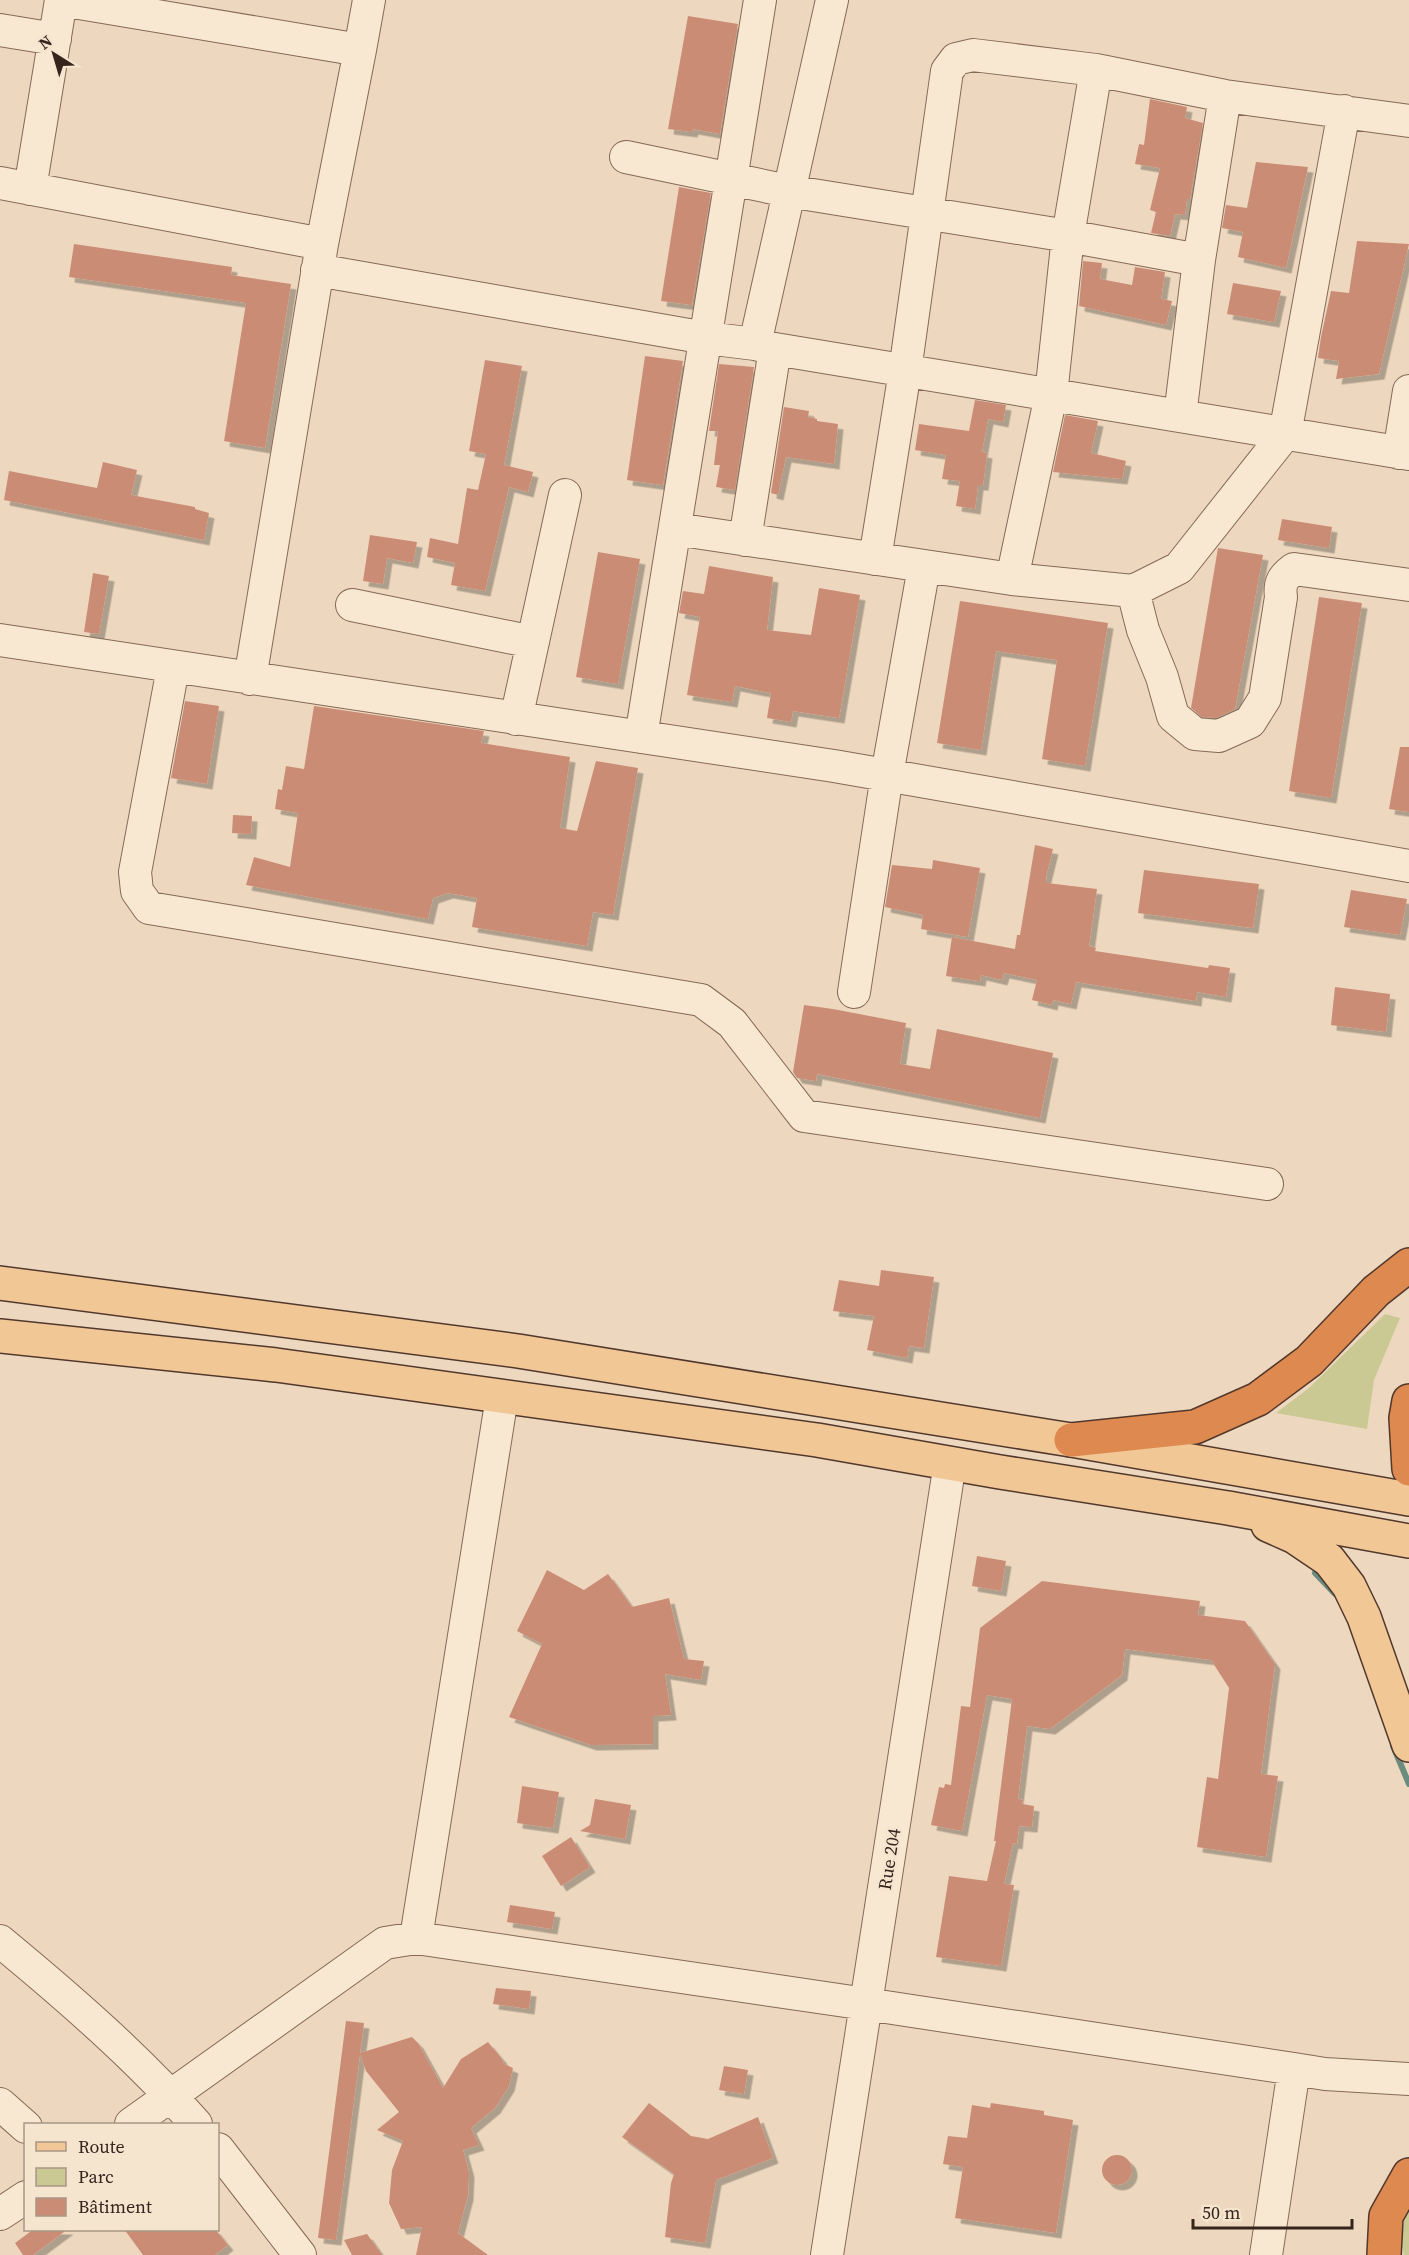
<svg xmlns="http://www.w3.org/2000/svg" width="1409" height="2255" font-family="'Source Serif 4',serif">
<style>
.green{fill:#cac993}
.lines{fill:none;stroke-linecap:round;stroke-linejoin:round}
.stream{stroke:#698c7e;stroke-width:6}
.building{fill:#cb8c75;filter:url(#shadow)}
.minor-casing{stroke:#856957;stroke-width:34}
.major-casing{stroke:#52382c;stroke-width:36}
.highway-casing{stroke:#52382c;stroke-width:36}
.minor{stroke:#f8e7d1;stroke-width:32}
.major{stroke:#f1c796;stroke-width:33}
.highway{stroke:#dd894f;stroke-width:33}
.labels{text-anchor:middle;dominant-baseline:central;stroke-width:5;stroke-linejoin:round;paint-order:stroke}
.street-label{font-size:18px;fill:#35241c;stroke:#f5e4ce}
</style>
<defs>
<filter id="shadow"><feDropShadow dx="5.5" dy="5.5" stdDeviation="0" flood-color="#0004"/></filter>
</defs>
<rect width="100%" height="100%" fill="#edd8bf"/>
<!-- green -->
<path class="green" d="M1385 1314 1400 1318 1374 1380 1367 1429 1276 1413 1309 1388Z
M1409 2206V2255H1404C1400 2239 1403 2221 1409 2206Z"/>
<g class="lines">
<!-- stream -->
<path class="stream" d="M1315 1573 1335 1594
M1393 1746 1409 1784"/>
</g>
<!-- building -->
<path class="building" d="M688 16 738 24 720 134 693 129 692 132 668 129Z
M1150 99 1187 107 1185 118 1203 123 1190 199H1187L1185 215 1175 214 1170 236 1151 233 1156 212 1150 210 1160 168 1135 164 1139 144 1144 145Z
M1256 162 1308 167 1286 268 1238 257 1243 232 1222 228 1226 205 1247 208Z
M679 187 711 193 692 305 661 301Z
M1357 241 1409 244 1379 374 1336 379 1339 361 1318 358 1321 337 1331 291 1349 293Z
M74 244 232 267 231 275 291 284 265 448 224 441 246 303 69 277Z
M1083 261 1102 263 1100 279 1132 285 1135 267 1165 272 1161 299 1172 301 1166 325 1079 306Z
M1233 283 1281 291 1274 322 1227 314Z
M645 356 683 361 663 485 627 480Z
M485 360 522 366 504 465 533 472 528 492 509 487 485 591 451 585 455 563 427 557 430 538 458 544 467 488 478 490 486 454 469 451Z
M719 364 754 367 735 490 716 487 720 465H714L718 431H709Z
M975 400 1006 405 1003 422 988 419 982 452 987 453 983 485H978L975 509 956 506 960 481 942 479 946 455 915 450 919 424 969 431Z
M784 407 809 411 808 417 817 419V421L838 424 834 464 786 457 778 495 771 493Z
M1065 415 1098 421 1091 453 1126 461 1122 479 1053 472Z
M103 462 137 470 131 495 195 507V509L209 513 204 540 4 500 9 471 97 488Z
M1282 519 1332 527 1329 548 1278 540Z
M370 535 417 542 413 563 387 558 383 584 363 581Z
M1218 548 1263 555 1235 709 1216 718 1202 717 1191 708Z
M598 552 640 559 618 684 576 677Z
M709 566 773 577 767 630 811 635 819 588 860 595 839 718 793 711 791 722 767 718 771 693 735 686 732 702 687 695 700 617 679 613 683 591 704 594Z
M93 573 109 576 99 634 84 632Z
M1319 597 1362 603 1331 798 1289 791Z
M960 601 1108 623 1085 766 1042 759 1057 660 996 651 981 750 937 743Z
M185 701 219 706 207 784 171 778Z
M314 706 484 731 481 743 570 757 560 828 577 831 596 761 638 768 613 915 593 912 587 946 472 927 477 898 448 893 433 898 428 919 246 885 254 857 290 867 298 813 275 809 278 789 282 790 286 766 304 769Z
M1400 747H1409V812L1389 809Z
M233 815 252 816 251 834 232 833Z
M1035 845 1053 849 1046 877 1047 883 1097 889 1089 946 1096 948 1095 951 1208 968 1209 965 1230 968 1226 997 1197 992 1196 1001 1076 982 1071 1004 1053 1000 1052 1005 1032 1000 1037 980 1004 973 1002 980 981 975 980 981 946 976 952 937 1015 949 1017 935H1020Z
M933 860 980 868 968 937 921 929 923 915 885 907 892 865 932 869Z
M1144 870 1259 884 1253 928 1138 913Z
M1351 890 1407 899 1400 935 1344 927Z
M1335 987 1390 994 1386 1032 1331 1025Z
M804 1005 833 1009 906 1023 900 1064 930 1069 937 1029 1053 1053 1040 1118 817 1074 816 1081 797 1078 793 1072Z
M881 1270 934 1277 924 1348 909 1346 907 1358 867 1350 874 1316 833 1311 839 1280 879 1286Z
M977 1556 1006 1561 1001 1591 972 1586Z
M547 1570 584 1590 608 1574 632 1607 669 1598 684 1659 704 1661 701 1680 665 1674 671 1715 653 1716V1744L591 1745 509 1717 542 1644 517 1631Z
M1042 1581 1200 1601 1198 1615 1245 1621 1275 1664 1261 1774 1278 1776 1266 1857 1197 1847 1207 1777 1218 1779 1229 1688 1211 1660 1125 1649 1122 1675 1050 1729 1027 1726 1018 1799 1023 1800 1022 1804 1034 1806 1032 1827 1019 1826 1017 1844 1013 1843 1004 1884 1014 1885 1001 1966 936 1957 949 1876 987 1881 996 1841H994L1012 1699 987 1695 962 1831 931 1825 939 1787 944 1788 945 1784 951 1785 961 1706 970 1707 980 1628Z
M522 1786 559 1792 553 1828 517 1823Z
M595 1799 631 1805 625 1839 580 1831 590 1825Z
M571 1837 590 1867 561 1886 542 1856Z
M510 1905 555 1912 552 1929 507 1922Z
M496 1988 531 1991 529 2009 493 2004Z
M346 2021 364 2023 360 2053 412 2037 418 2043 443 2088 461 2059 488 2042 502 2059 504 2064 513 2068 509 2086 495 2108 471 2128 479 2145 463 2150 469 2172 468 2195 458 2233 488 2255H416L422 2227 401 2229 389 2203 392 2170 403 2141 377 2130 399 2112 366 2071 360 2054 336 2240 318 2238Z
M724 2066 748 2070 744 2094 719 2090Z
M649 2103 691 2136 708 2139 758 2117 773 2158 716 2180 705 2243 665 2237 671 2183 674 2174 622 2137Z
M991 2103 1044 2111V2115L1073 2120 1056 2233 955 2218 963 2167 943 2164 948 2136 967 2138 972 2105 990 2108Z
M1102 2170a15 15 0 1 1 30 0a15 15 0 1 1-30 0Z
M34 2229H68L33 2255H23L15 2243Z
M124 2229H215L228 2245 215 2255H143Z
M367 2234 382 2255H352L344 2240Z"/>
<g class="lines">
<!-- minor casing -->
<g class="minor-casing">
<path id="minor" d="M0 30 55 39
M360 50 369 0
M626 157 788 191 1068 236 1199 260
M0 183 322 244 250 679
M30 189 61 0 360 50 322 244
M317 270 706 338 755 344 775 349 1409 454
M755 344 832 0
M1180 416 1199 260 1225 96
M1399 453 1409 391
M675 529 1012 579 1133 591 1179 568 1285 434 1344 111
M745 540 775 349
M875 559 905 371 947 71 956 59 973 55 1096 70 1225 96 1409 121
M1012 579 1051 395 1068 236 1096 70
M1133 591 1143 630 1162 677 1173 716 1195 734 1219 736 1250 722 1265 698 1281 597C1279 583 1283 577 1294 569L1409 585
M352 605 533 642
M0 640 834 766 1409 866
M173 668 135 872 137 891 149 908 701 1000 732 1023 804 1116 1267 1184
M516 719 565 495
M641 737 760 0
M854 992 887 775 924 567
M416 1938 502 1397
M0 1941C68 1997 138 2058 196 2124
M0 2104 26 2127
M131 2124 385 1943 416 1938 866 2004 1294 2069 1325 2074 1409 2079
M218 2149 300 2255
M0 2214 26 2197
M827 2255 950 1463
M1266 2255 1294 2069"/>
</g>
<!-- major casing -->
<g class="major-casing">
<path id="major" d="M0 1283 518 1351 1071 1440 1409 1499
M0 1336 276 1365 817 1440 1000 1472 1228 1508 1409 1541
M1268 1525 1295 1537 1329 1560 1349 1586 1364 1617 1409 1745"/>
</g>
<!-- highway casing -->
<g class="highway-casing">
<path id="highway" d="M1409 1401 1406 1418 1409 1469
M1071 1440 1195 1427 1258 1399 1309 1361 1376 1291 1409 1265
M1384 2255 1386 2216 1409 2175"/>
</g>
<!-- minor -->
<use href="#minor" class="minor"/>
<!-- major -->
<use href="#major" class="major"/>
<!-- highway -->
<use href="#highway" class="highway"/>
</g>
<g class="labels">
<!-- street labels -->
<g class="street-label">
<text transform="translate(889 1859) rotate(-81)">Rue 204</text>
</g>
</g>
<!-- legend -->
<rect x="24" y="2123" width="195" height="108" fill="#f5e4ce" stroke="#a89787" stroke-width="1.5"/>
<rect x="36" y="2142" width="30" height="9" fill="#f1c796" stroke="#a89787" stroke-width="1.5"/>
<text x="78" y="2153" font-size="18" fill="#35241c">Route</text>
<rect x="36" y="2168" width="30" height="18" fill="#cac993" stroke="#a89787" stroke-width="1.5"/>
<text x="78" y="2183" font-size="18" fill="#35241c">Parc</text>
<rect x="36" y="2198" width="30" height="18" fill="#cb8c75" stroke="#a89787" stroke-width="1.5"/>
<text x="78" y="2213" font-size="18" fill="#35241c">Bâtiment</text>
<!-- north arrow -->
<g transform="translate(54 54) rotate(323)" stroke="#f5e4ce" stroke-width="4.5" paint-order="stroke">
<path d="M0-4.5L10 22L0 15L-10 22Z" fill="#35241c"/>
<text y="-9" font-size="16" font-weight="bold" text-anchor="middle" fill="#35241c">N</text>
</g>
<!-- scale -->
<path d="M1193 2219v9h159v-9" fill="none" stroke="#35241c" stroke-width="3"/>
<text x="1202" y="2219" font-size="18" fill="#35241c" stroke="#f5e4ce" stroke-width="4.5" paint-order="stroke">50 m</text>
</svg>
